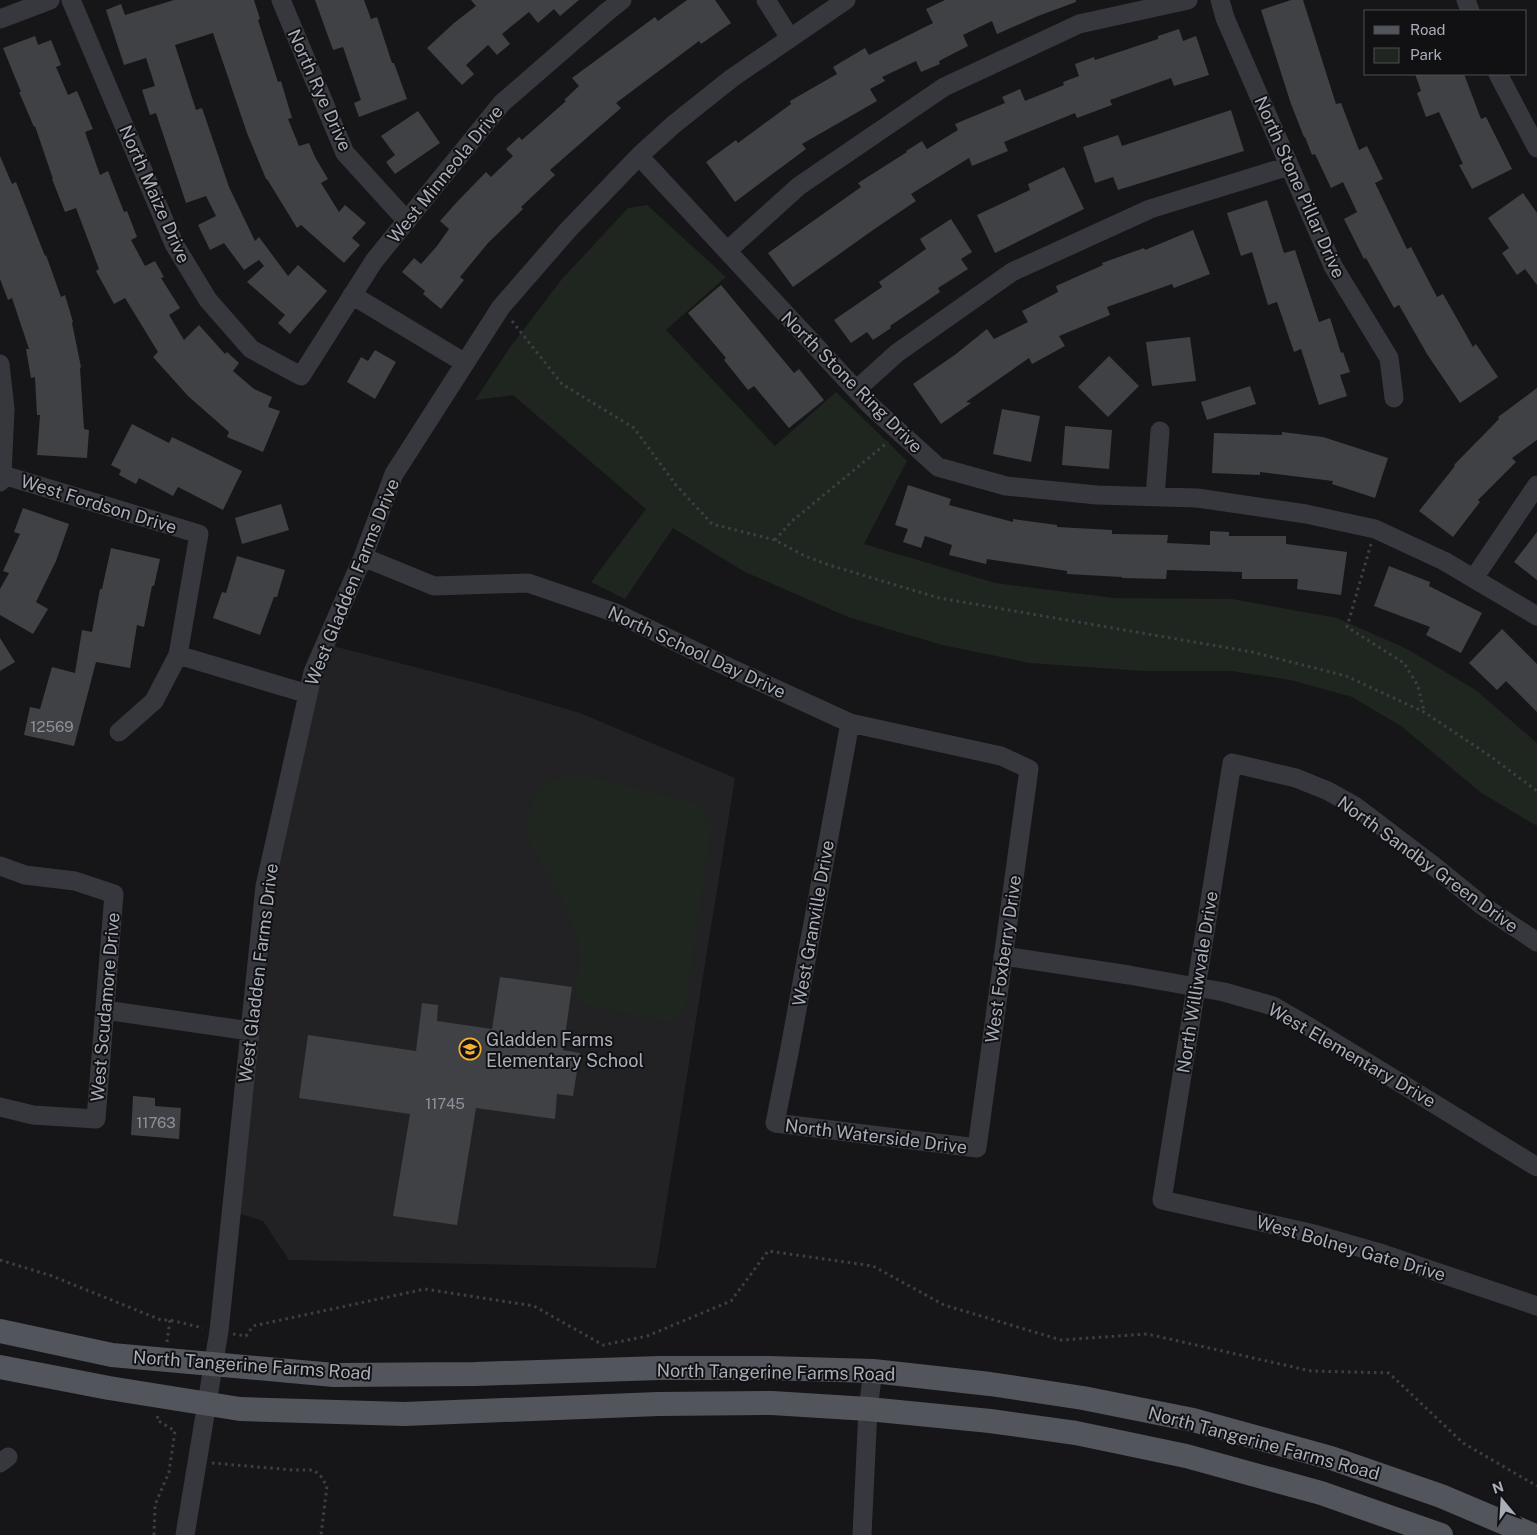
<svg xmlns="http://www.w3.org/2000/svg" width="1537" height="1535" font-family="'Public Sans',sans-serif">
<style>
.built{fill:#222225}
.green{fill:#1e261f}
.building{fill:#404145}
.lines{fill:none;stroke-linecap:round;stroke-linejoin:round}
.path{stroke:#3d3f44;stroke-width:3;stroke-dasharray:2.5 4;stroke-linecap:butt}
.minor{stroke:#37383d;stroke-width:19}
.major{stroke:#53555c;stroke-width:24}
.labels{text-anchor:middle;dominant-baseline:central;stroke-width:4;stroke-linejoin:round;paint-order:stroke}
.number-label{font-size:15px;fill:#8e929b}
.street-label{font-size:18px;fill:#a8adb8;stroke:#111113}
.poi-label{font-size:18px;fill:#a8adb8;stroke:#111113;text-anchor:start}
</style>
<rect width="100%" height="100%" fill="#161618"/>
<!-- built -->
<path class="built" d="M325 644 485 685 580 713 735 778 656 1268 289 1260 263 1221 231 1211 265 886Z"/>
<!-- green -->
<path class="green" d="M647 205 726 277 666 330 775 446 836 392 907 461 864 544 995 583 1114 598 1232 599 1337 618 1407 649 1477 691 1537 743V826L1480 792 1401 726 1352 697 1291 680 1231 671H1143L1030 663 942 645 848 617 743 571 673 528 625 599 591 582 646 509 513 395 475 400 511 346 562 279 628 208Z
M578 774 698 803 711 825 685 1012 668 1022 586 1006 577 999 575 983 581 959 577 937 564 904 528 840 527 814 536 792 549 781Z"/>
<!-- building -->
<path class="building" d="M174 0H254L260 19 258 20 278 82 281 81 286 98 292 118 288 119 299 146 309 143 315 157 328 179 321 183 339 212 345 205 366 223 352 238 360 245 344 263 301 225 297 228 267 179H266L247 133 213 33 175 45 196 110 202 108 229 187 255 241 259 237 288 276 298 265 327 291 290 334 278 323 285 315 247 282 264 266 259 260 244 270 224 243 210 250 198 225 216 216 206 196 186 203 156 113 150 115 142 90 155 86 146 58 124 65 106 10 121 4 125 15Z
M315 0H364L371 19 377 17 392 63H394L407 99 359 117 354 103 361 100 343 47 333 50Z
M471 0H579L560 16 554 9 538 23 529 12 502 34 510 44 497 55 488 45 466 65 474 74 462 85 427 48 454 23 476 6Z
M687 0H715L731 23 701 44 699 41 616 103 621 108 550 170 555 175 521 207 523 209 488 243 460 277 464 280 441 309 423 294 425 291 402 272 414 258 421 264 437 246 449 229 440 221 456 203 486 172 491 177 513 156 506 149 519 137 522 140 566 101 564 100 579 86 572 78 655 17 658 21Z
M945 0H1076V2L1038 16 997 34 992 21 963 35 968 46 939 61 940 64 921 72 916 61 882 77 885 81 870 89 877 101 802 144 806 149 735 202 706 162 736 140 738 143 791 104 790 101 837 74 833 67 865 48 869 55 933 23 926 9Z
M1291 0H1303L1336 104 1341 103 1359 150 1367 146 1383 179 1375 183 1407 249 1411 247 1437 297 1443 294 1473 347 1476 344 1498 377 1460 403 1427 354 1399 305 1394 308 1366 258 1364 259 1344 219 1357 212 1343 182 1331 188 1315 154 1312 155 1305 137H1304L1291 104 1261 10Z
M1179 29 1183 41 1196 36 1209 75 1174 86 1171 78 1110 100 1112 105 1077 118 1075 113 1004 142 1008 151 972 166 969 158 911 194 916 201 873 230 793 287 768 253 861 187 858 183 907 152 906 151 922 141 927 149 958 130 955 124 1005 103 1002 97 1020 89 1025 101 1064 85 1063 82 1079 76 1075 64 1094 57 1095 60 1158 39V36Z
M35 36 38 45 51 40 61 65 56 67 68 95 77 91 93 129 85 132 100 175 108 171 124 212 127 211 137 237 131 240 145 266 155 261 164 277 161 278 180 308 169 315 184 340 199 325 225 354 227 352 239 363 233 371 254 389 272 397 268 407 280 411 263 452 227 437 229 432 188 396 153 357 158 352 125 298 114 304 96 271 99 269 76 208 65 212 52 179H53L35 126 34 127 19 92H21L3 48Z
M1415 74H1464L1481 119 1486 117 1512 169 1472 189 1459 165 1463 164 1439 112 1426 117 1417 93 1421 91Z
M1231 110 1244 151 1118 190 1113 177 1095 183 1083 147 1118 135 1122 146Z
M418 111 440 143 395 174 386 162 395 155 381 136Z
M0 156 12 184 16 182 45 256 46 255 61 297 65 295 73 322 72 323 81 367 80 368 84 429 89 430 87 458 37 455 40 415H37L35 377 31 378 26 349H29L12 298 8 300 0 279Z
M1064 167 1084 209 995 253 977 215 1030 190 1028 184Z
M1523 193 1537 213V285L1525 269 1517 275 1502 253 1509 248 1488 218Z
M1267 200 1284 253 1295 250 1319 322 1330 318 1341 353 1343 352 1350 372 1340 375 1347 396 1319 405 1301 349 1294 352 1277 302 1268 305 1252 252 1241 256 1227 213Z
M951 219 972 252 961 259 968 269 938 288 940 292 890 326 891 328 873 340 867 332 851 343 834 320 882 287 879 282 926 249 920 239Z
M1193 230 1210 274 1174 288 1172 284 1107 307 1110 315 1059 336 1065 346 1032 364 1029 358 966 402 971 403 941 424 913 384 956 354 987 329 994 339 1028 322 1022 311 1058 292 1056 286 1103 265 1102 263 1144 248 1145 250Z
M721 285 794 373 799 369 824 400 789 428 754 386 748 390 724 360 726 358 688 313Z
M1190 337 1196 381 1152 386 1146 342Z
M375 350 396 362 375 399 347 382 361 357 368 361Z
M1109 356 1139 386 1108 417 1078 387Z
M1250 386 1256 404 1207 420 1201 402Z
M1537 388V440L1512 458 1516 462 1478 500 1480 502 1453 537 1419 511 1455 466 1454 465 1499 419 1498 417Z
M1002 409 1040 416 1031 462 993 454Z
M132 424 169 443 172 437 242 471 223 510 178 487 173 496 139 478 136 484 119 475 121 470 111 465Z
M1065 426 1112 430 1109 469 1062 465Z
M1282 432 1323 437 1388 458 1375 498 1332 484 1333 481 1260 472V475L1212 473 1214 433 1282 435Z
M908 485 951 499 949 505 1013 522V519L1057 525V527L1112 530V534L1168 535 1167 543 1210 545V531L1229 532V536H1286V544L1347 552 1341 595 1297 589 1298 579H1242V572L1167 570 1166 579 1122 578V577L1067 574V571L987 559 986 564 949 555 952 545 925 536 921 548 903 542 908 529 895 525Z
M281 504 289 530 242 544 235 518Z
M23 508 69 524 56 561 36 602 48 609 33 634 0 615V589L9 573 3 571 20 534 14 532Z
M1537 532V580L1514 562Z
M111 548 160 559 154 586H152L144 627 137 625 130 668 96 662 74 746 24 735 30 707 40 709 52 667 75 673 82 630 92 632 100 589H102Z
M237 556 285 570 277 597H274L260 635 213 618 222 592 226 593Z
M1389 566 1430 582 1429 586 1482 613 1461 653 1426 635 1430 627 1374 606Z
M1502 629 1537 664V712L1506 681 1497 690 1469 663Z
M0 638 15 662 0 671Z
M500 977 572 987 563 1050 580 1053 573 1096 557 1094 555 1119 476 1108 457 1225 393 1216 410 1114 299 1098 308 1035 416 1051 422 1003 438 1005 437 1021 492 1029Z
M133 1096 155 1098V1106L181 1108 179 1139 131 1135Z"/>
<g class="lines">
<!-- path -->
<path class="path" d="M512 321 562 384 634 428 676 485 712 524 775 540 805 556 829 565 939 598 1252 652 1346 676 1424 712 1490 756 1537 791
M775 540 791 522 888 442
M1371 544 1347 627 1404 663 1418 686 1424 711
M0 1260 52 1276 161 1320H170L203 1328
M233 1334 246 1336 253 1326 425 1289 534 1306 603 1345 647 1336 731 1301 768 1251 873 1266 944 1305 1061 1340 1147 1334 1311 1371 1389 1373 1463 1443 1537 1486
M167 1342 170 1320
M212 1463 293 1470H313L320 1475 327 1486 321 1535
M154 1535 155 1505 169 1472 175 1431 157 1420 158 1415"/>
<!-- minor -->
<path class="minor" d="M71 0 174 244 208 300 251 349 301 376 374 261 502 103 608 11 622 0
M281 0 345 153 407 221
M766 0 790 38
M1220 0 1225 18 1333 266 1389 358 1394 398
M1466 0 1470 11
M0 19 50 0
M1498 74 1537 148
M639 156 871 406 938 467 1006 486 1097 495 1197 498 1306 514 1375 529 1444 561 1537 616
M727 251 799 186 944 87 1079 24 1188 0
M352 295 465 363
M0 364 5 409 2 475 0 482
M856 390 897 353 1012 272 1150 209 1289 166
M0 474 199 534 178 655 154 701 119 732
M1155 497 1160 431
M363 557 434 586 528 583 616 613 728 667 850 723 1001 756 1029 769 977 1148 775 1123 789 1053 850 723
M1474 578 1537 485
M178 655 308 694
M0 866 25 875 75 881 114 894 96 1119 33 1115 0 1107
M1537 942 1483 906 1430 863 1355 806 1328 791 1296 778 1232 763 1162 1200 1310 1233 1383 1254 1537 1306
M1003 956 1129 975 1224 992 1273 1006 1311 1028 1537 1167
M105 1010 250 1031
M0 1463 8 1457
M185 1535 219 1331 265 886 313 672 363 557 394 474 501 307 568 230 639 156 673 125 732 78 846 0
M862 1535 868 1409 873 1371"/>
<!-- major -->
<path class="major" d="M0 1331 112 1355 334 1375 475 1374 660 1368H768L873 1371 990 1384 1083 1398 1193 1420 1331 1458 1441 1496 1533 1535
M0 1367 109 1388 240 1409 404 1414 658 1404 772 1403 868 1409 990 1421 1076 1433 1186 1456 1321 1493 1441 1535"/>
</g>
<!-- icons -->
<defs>
<g id="school-ring" transform="scale(1.125)"><circle r="9.5" fill="#111113" stroke="#f2b134" stroke-width="1.5"/><path d="M0-5L7-2L0 1L-7-2ZM-4 1L0 2.5L4 1V4Q0 6-4 4Z" fill="#f2b134"/></g>
</defs>
<g fill-rule="evenodd">
<use href="#school-ring" x="470" y="1049"/>
</g>
<g class="labels">
<!-- number labels -->
<g class="number-label">
<text x="52" y="726">12569</text>
<text x="445" y="1103">11745</text>
<text x="156" y="1122">11763</text>
</g>
<!-- street labels -->
<g class="street-label">
<text transform="translate(320 90) rotate(66)">North Rye Drive</text>
<text transform="translate(445 174) rotate(-51)">West Minneola Drive</text>
<text transform="translate(1300 187) rotate(66)">North Stone Pillar Drive</text>
<text transform="translate(155 194) rotate(66)">North Maize Drive</text>
<text transform="translate(852 382) rotate(45)">North Stone Ring Drive</text>
<text transform="translate(99 504) rotate(17)">West Fordson Drive</text>
<text transform="translate(352 582) rotate(-68)">West Gladden Farms Drive</text>
<text transform="translate(697 652) rotate(25)">North School Day Drive</text>
<text transform="translate(1428 864) rotate(36)">North Sandby Green Drive</text>
<text transform="translate(813 923) rotate(-80)">West Granville Drive</text>
<text transform="translate(1003 959) rotate(-82)">West Foxberry Drive</text>
<text transform="translate(258 973) rotate(-83)">West Gladden Farms Drive</text>
<text transform="translate(1197 982) rotate(-81)">North Williwvale Drive</text>
<text transform="translate(105 1007) rotate(-85)">West Scudamore Drive</text>
<text transform="translate(1352 1055) rotate(30)">West Elementary Drive</text>
<text transform="translate(876 1136) rotate(7)">North Waterside Drive</text>
<text transform="translate(1351 1248) rotate(16)">West Bolney Gate Drive</text>
<text transform="translate(252 1365) rotate(4)">North Tangerine Farms Road</text>
<text transform="translate(776 1372) rotate(1)">North Tangerine Farms Road</text>
<text transform="translate(1264 1443) rotate(15)">North Tangerine Farms Road</text>
</g>
<!-- poi labels -->
<g class="poi-label">
<text x="486" y="1039">Gladden Farms<tspan x="486" dy="21">Elementary School</tspan></text>
</g>
</g>
<!-- legend -->
<rect x="1364" y="10" width="162" height="65" fill="#111113" stroke="#4d4f55"/>
<rect x="1374" y="26" width="25" height="8" fill="#53555c" stroke="#4d4f55"/>
<text x="1410" y="35" font-size="15" fill="#a8adb8">Road</text>
<rect x="1374" y="48" width="25" height="15" fill="#1e261f" stroke="#4d4f55"/>
<text x="1410" y="60" font-size="15" fill="#a8adb8">Park</text>
<!-- north arrow -->
<g transform="translate(1502 1500) rotate(342)" stroke="#111113" stroke-width="4" paint-order="stroke">
<path d="M0-4L9 19L0 12L-9 19Z" fill="#a8adb8"/>
<text y="-8" font-size="14" font-weight="bold" text-anchor="middle" fill="#a8adb8">N</text>
</g>
</svg>
